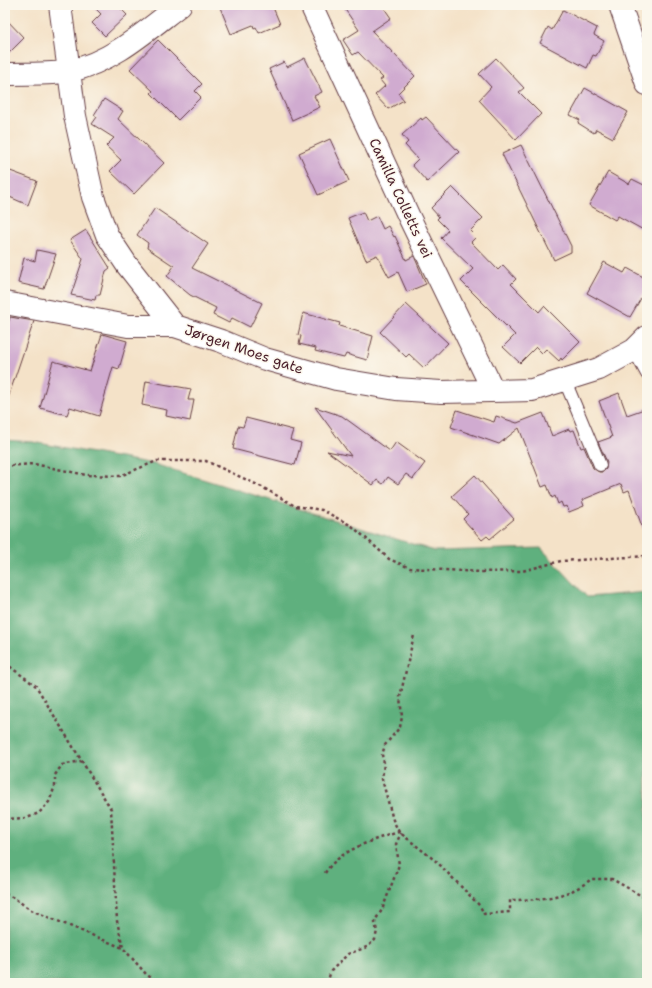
<svg xmlns="http://www.w3.org/2000/svg" width="652" height="988" font-family="'Shantell Sans',sans-serif">
<style>
.forest{fill:#5eb07e;stroke:#546854}
.building{fill:#d0abd0}
.lines{fill:none;stroke-linecap:round;stroke-linejoin:round}
.lane-casing{stroke:#643c43;stroke-width:14}
.street-casing{stroke:#643c43;stroke-width:24}
.path{stroke:#643c43;stroke-width:2.5;stroke-dasharray:3 3;stroke-linecap:butt}
.lane{stroke:#fff;stroke-width:12}
.street{stroke:#fff;stroke-width:22}
.labels{text-anchor:middle;dominant-baseline:central;stroke-width:3;stroke-linejoin:round;paint-order:stroke}
.street-label{font-size:14px;fill:#4a1f2b;stroke:#fbf7ec}
</style>
<rect width="100%" height="100%" fill="#fbf7ec"/>
<filter id="ink" filterUnits="userSpaceOnUse"><feTurbulence type="fractalNoise" baseFrequency=".025" numOctaves="2"/><feDisplacementMap in="SourceGraphic" scale="8" xChannelSelector="R" yChannelSelector="G"/><feConvolveMatrix kernelMatrix="1 2 1 2 8 2 1 2 1" color-interpolation-filters="sRGB"/></filter>
<filter id="wash" filterUnits="userSpaceOnUse"><feTurbulence type="fractalNoise" baseFrequency=".012" numOctaves="4" result="noise"/><feDisplacementMap in="SourceGraphic" scale="16" xChannelSelector="R" yChannelSelector="G"/><feGaussianBlur stdDeviation="0.9" result="paint"/><feColorMatrix in="noise" values="0 0 0 0 0 0 0 0 0 0 0 0 0 0 0 0 0 1.4 0 .05"/><feComposite in="paint" operator="in"/></filter>
<g filter="url(#wash)">
<rect width="100%" height="100%" fill="#f4e2c8"/>
<!-- forest -->
<path class="forest" d="M5 440 33 442 154 464 435 551 541 548 587 597 647 592V983H5Z"/>
<g id="blocks">
<!-- building -->
<path class="building" d="M92 5H117L127 15 105 36 92 23 101 14Z
M219 5H272L280 24 259 33 256 27 254 28 253 25 231 34Z
M342 5H382L391 18 372 31 415 76 398 93 404 100 388 109 375 95 385 86 380 80 383 78 358 52 353 55 343 40 359 30Z
M563 10 597 28 594 35 604 41 596 56 593 55 587 68 540 43 548 27 552 30Z
M5 18 24 38 5 57Z
M158 40 202 84 195 91 201 97 178 120 151 93 153 91 130 69Z
M305 58 322 92 314 96 320 107 292 120 269 69 284 62 287 67Z
M496 58 524 88 519 92 541 114 516 140 479 100 491 87 479 74Z
M585 88 628 112 613 138 596 129 594 133 578 123 580 120 570 115Z
M104 99 123 111 118 119 164 163 134 194 110 171 121 160 106 146 114 138 92 124 97 117 94 115Z
M426 117 459 152 427 182 412 165 418 159 405 145 408 142 402 135 421 118 422 120Z
M330 139 349 181 318 195 299 153Z
M521 145 571 246V252L554 260 502 154Z
M5 169 37 181 28 205 5 195Z
M608 172 629 184 632 179 646 186 647 185V232L618 216 615 220 589 205Z
M452 187 483 218 470 231 476 237 471 242 498 270 503 265 516 279 511 284 539 312 544 306 580 342 562 360 561 358 559 361 546 349 542 353 536 347 520 363 503 347 515 335 461 281 473 269 441 238 448 230 437 219 439 217 431 208Z
M155 208 208 244 192 268 262 303 250 327 232 318 229 323 213 315 216 308 190 295 167 276 174 266 147 248 148 243 137 235Z
M363 212 367 221 377 216 383 229 388 226 394 237 395 236 406 260 414 256 426 284 407 292 398 272 389 277 377 255 366 260 348 218Z
M86 230 110 268 106 271 100 295H96L95 300 71 295 83 259 70 240Z
M37 250 56 254 44 289 18 283 24 258 35 261Z
M604 262 624 273 627 268 647 279V288L630 317 587 293Z
M406 304 448 343 424 368 409 354 406 357 380 332Z
M303 313 340 323 339 326 373 336 367 360 346 354 344 358 315 351 316 348 299 344 301 336 298 335Z
M10 317 34 321 8 398 5 397V334Z
M102 334 127 341 119 369 113 367 99 416 70 407 67 415 40 408 53 361 90 371Z
M146 381 191 389 188 400H194L190 421 166 416 167 410 142 405Z
M619 393 627 415 647 408V534L645 535 629 490 624 492 621 484 582 500 584 506 569 512 567 506 563 507 561 502 558 504 555 496 552 498 547 485 542 487 519 428 499 444 451 427 457 410 494 422 496 416 517 423 543 413 552 436 569 429 570 431 574 430 581 448 584 447 593 468 599 472H603L606 469 607 462 598 442 612 437 599 401Z
M315 407 342 416 390 451 396 442 425 463 413 479 406 474 398 484 388 477 383 484 377 480 373 485 327 451 351 456Z
M246 418 293 430 290 440 301 443 295 465 233 449 238 426 243 427Z
M475 475 514 519 490 539 487 536 482 540 463 519 468 514 452 496Z"/>
</g>
</g>
<g filter="url(#ink)">
<use href="#blocks" fill-opacity="0" stroke="#643c43" stroke-width="1"/>
<g class="lines">
<!-- lane casing -->
<g class="lane-casing">
<path id="lane" d="M634 350 647 374
M565 381 600 465"/>
</g>
<!-- street casing -->
<g class="street-casing">
<path id="street" d="M60 5 75 116 93 197 107 235 127 265 175 326 221 341 265 359 336 379 396 389 441 392 532 390 599 369 634 350 647 337
M311 5 409 217 493 390
M620 5 647 84
M5 74C26 73 50 75 70 71 112 62 146 31 180 5
M5 303 128 326H175"/>
</g>
<!-- path -->
<path class="path" d="M5 466 34 464 86 475 120 476 157 461H206L262 487 295 506 322 510 352 526 389 559 410 568 481 572 522 571 561 561 647 556
M5 663 36 686 111 809 117 921 123 948 146 974 158 983
M5 819 27 818 39 813 49 802 55 786V775L62 765 81 761
M399 832 393 820 382 779 384 763 382 755 385 745 400 727 402 717 400 697 414 635
M325 873C339 850 375 839 399 832L437 862 480 906 484 914 510 912V900C538 900 569 898 591 879H612L647 899
M5 894 14 898 31 910 123 948
M327 983 331 971 348 954 367 947 375 940 377 931 375 923 376 919 382 910 399 865 396 844 401 833"/>
<!-- lane -->
<use href="#lane" class="lane"/>
<!-- street -->
<use href="#street" class="street"/>
</g>
</g>
<g class="labels">
<!-- street labels -->
<g class="street-label">
<text transform="translate(401 198) rotate(65)">Camilla Colletts vei</text>
<text transform="translate(244 349) rotate(19)">Jørgen Moes gate</text>
</g>
</g>
<!-- margin -->
<rect width="652" height="988" fill="none" stroke="#fbf7ec" stroke-width="20"/>
</svg>
